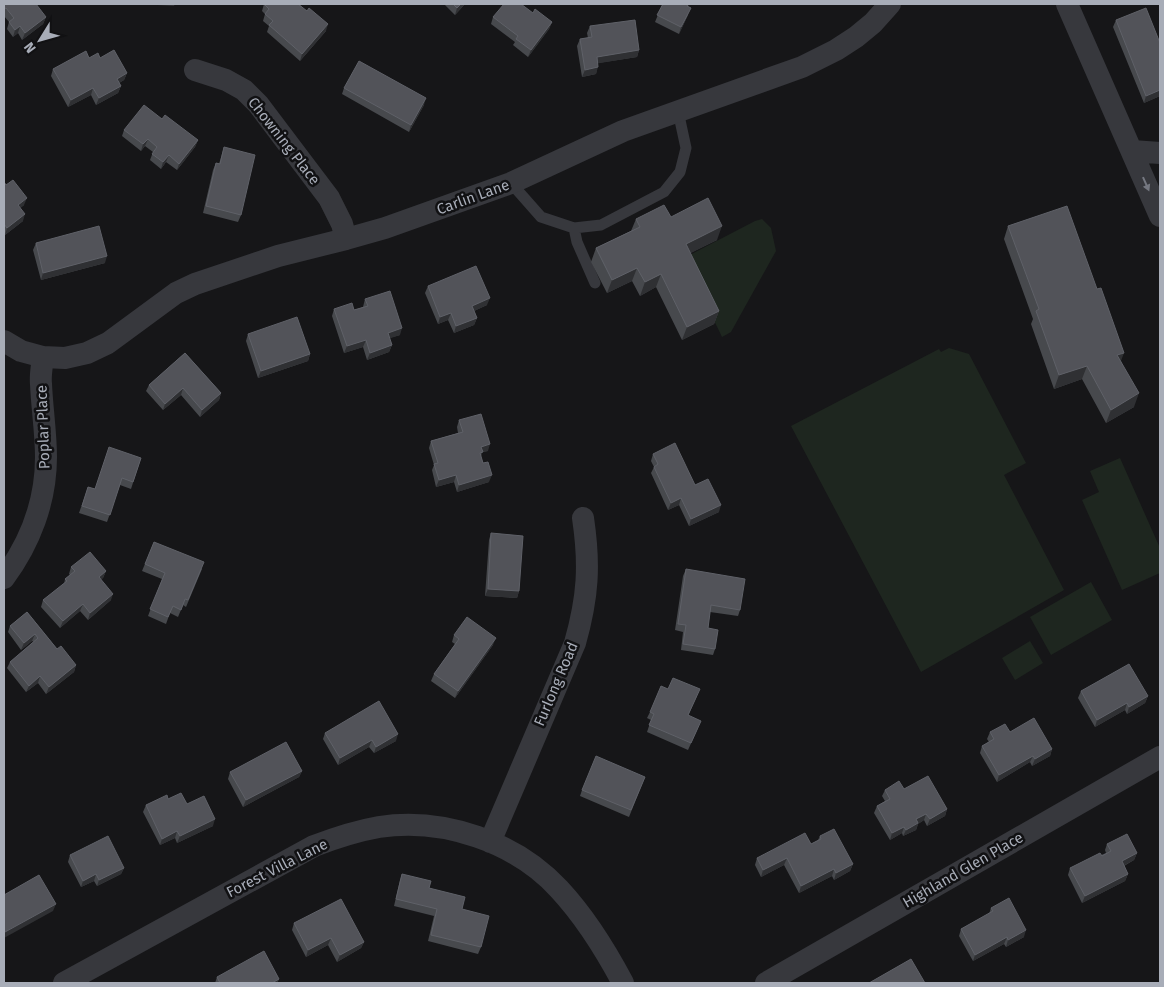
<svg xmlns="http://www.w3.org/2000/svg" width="1164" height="987" font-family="'Fira Sans',sans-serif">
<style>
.green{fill:#1e261f}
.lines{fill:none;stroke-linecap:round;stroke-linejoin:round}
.service{stroke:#37383d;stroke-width:11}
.minor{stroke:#37383d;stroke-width:22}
.wall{fill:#47494d}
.shaded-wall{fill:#2f3033}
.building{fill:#525359;stroke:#5f6168}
.oneway{fill:#757881}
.labels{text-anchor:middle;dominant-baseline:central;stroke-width:5;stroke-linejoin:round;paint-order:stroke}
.street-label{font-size:15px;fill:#a8adb8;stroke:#111113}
</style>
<rect width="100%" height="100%" fill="#161618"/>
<!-- green -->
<path class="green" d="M762 219 771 228 776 251 731 332 722 337 684 258 755 221Z
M949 348 969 354 1026 463 1004 475 1064 590 921 672 791 426 939 349 941 352Z
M1120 458 1160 548V573L1122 590 1082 500 1099 492 1090 471Z
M1091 582 1112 620 1051 655 1030 617Z
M1030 641 1043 663 1015 680 1002 658Z"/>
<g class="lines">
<!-- service -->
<path class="service" d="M511 183 541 217 574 228 601 225 664 192 680 172 686 148 678 111
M574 228 577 242 595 283"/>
<!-- minor -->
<path class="minor" d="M1067 4 1160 216
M195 70 226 80 244 90 258 104 329 198 342 224 346 239
M1132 151 1160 153
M4 341 21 351 43 357 65 358 87 353 108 343 176 293 195 284 278 256 346 239 385 228 511 183 623 131 802 67 836 50 856 37 873 23 890 4
M4 578C30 543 46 501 46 457 46 433 42 408 41 384 40 375 42 366 43 357
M490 842 575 643C588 597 590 565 583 518
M64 983 314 846C335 838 356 831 379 827 443 817 516 842 559 889 586 918 605 949 623 983
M766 983 1160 757"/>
</g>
<!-- wall -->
<path class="wall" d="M4 4 46 17 43 24 22 40 18 33 13 37 7 29 9 22 4 16Z
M264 4H299L326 31 300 61 267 32 269 26 263 21 265 14 262 11Z
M444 4H465L455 15Z
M659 4H689L688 6V15L679 34 655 22 662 5Z
M533 13 552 22 549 29 528 57 513 45 515 42 491 24 493 17Z
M1116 20 1160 96 1144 103 1113 27Z
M590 26 639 50 637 57 598 63 596 74 582 77 577 46 580 39 588 38 587 33Z
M89 58H100L127 73 124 80 119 83 121 86 118 93 96 105 91 95 68 107 51 76 53 69Z
M344 88 424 105 409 132 342 94Z
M162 119 198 140 195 147 177 170 166 162 161 169 150 160 153 152 145 146 141 151 122 136 124 130Z
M224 147 241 215 238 222 203 213 213 170 216 163 219 164Z
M4 182 24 205 20 208 23 221 5 235 4 234Z
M671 217 717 240 690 253 719 311 714 324 682 340 656 287 640 296 632 281 607 293 591 262 596 248 631 231 636 219Z
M1008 226 1121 361 1134 407 1106 423 1082 379 1054 389 1031 324 1033 319 1004 239Z
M36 243 105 263 41 280 33 250Z
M428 286 487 305 474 311 477 318 474 325 454 333 448 320 438 324 425 293Z
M365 299 400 335 389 338 392 345 389 352 367 360 363 347 344 353 332 316 334 309 354 310 363 307Z
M248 334 310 354 308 361 258 378 246 341Z
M185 353 221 393 219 400 200 417 181 395 163 410 146 391 149 385Z
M459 420 488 451 482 452 481 457 489 482 457 492 454 482 436 487 432 470 434 465 429 448 431 441 458 433 457 427Z
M653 454 695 485 719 512 689 526 679 505 668 510 651 473 654 467 651 461Z
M141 458 131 489 120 485 107 522 79 513 88 487 95 489Z
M491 533 519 591 517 598 485 596 489 540Z
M154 542 202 569 186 607 183 605 178 617 170 613 166 624 148 616 162 579 142 571Z
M71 567 106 571 103 578 101 579 111 600 88 620 80 611 60 628 41 607 43 600 64 584 65 579 70 575 69 574Z
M686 569 740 610 738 616 710 612 708 628 715 649 713 655 681 650 683 632 675 630 683 576Z
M27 612 57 649 76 665 74 672 46 694 38 683 26 692 7 668 10 662 34 642 32 641 21 650 8 632 10 626Z
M454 635 493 645 455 698 431 681 434 674 455 644 452 642Z
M668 689 697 696 688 716 698 728 688 750 647 732 651 720 647 718 650 712Z
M1081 691 1148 696 1145 703 1127 714 1125 710 1095 727 1078 698Z
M990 732H1010L1052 749 1050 756 1032 766 1030 762 997 782 980 753 982 746 989 742 987 739Z
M325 733 396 741 374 753 369 747 338 765 323 739Z
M302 771 299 777 243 807 228 779 230 772Z
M645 777 629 817 580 796 582 790Z
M904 789 947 809 945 816 927 826 924 820 918 824 916 830 903 836 902 833 890 840 874 813 877 806 885 801 882 796 885 790Z
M168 799 187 804 213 826 177 843 175 838 160 845 143 812 146 805Z
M820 836 853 864 850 871 834 880 832 876 799 893 784 865 761 877 755 865 757 858 811 844 818 840Z
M1107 844 1137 853 1134 860 1124 866 1128 874 1125 881 1082 903 1068 875 1070 868 1106 853 1105 850Z
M70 855 124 868 121 874 97 886 94 881 81 887 68 862Z
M402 874 429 888 481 947 478 954 428 941 434 916 394 906 400 880Z
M991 908 1024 937 1006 947 1004 944 973 961 959 936 961 929 989 914Z
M294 923 364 942 361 948 337 962 328 945 306 957 292 930Z
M217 977 279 979 277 983H215Z"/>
<!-- shaded-wall -->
<path class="shaded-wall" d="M141 4H175L174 6Z
M461 4H465L455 15 457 8Z
M691 8 688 15 679 34 681 27Z
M46 17 43 24 22 40 25 33Z
M552 22 549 29 528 57 531 50Z
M328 24 326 31 300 61 302 54Z
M20 26 18 33 13 37 15 30Z
M639 50 637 57 594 64 597 57Z
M598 67 596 74 582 77 585 70Z
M127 73 124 80 114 86 117 79Z
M121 86 118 93 96 105 99 98Z
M93 88 91 95 68 107 71 100Z
M1160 90V96L1144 103 1146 96Z
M426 98 424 105 409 132 411 125Z
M148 139 145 146 141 151 143 144Z
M198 140 195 147 177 170 179 164Z
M169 155 166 162 161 169 163 162Z
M27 198 24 205 16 212 18 205Z
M25 214 23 221 5 235 7 228Z
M722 226 717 240 681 258 686 244Z
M107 256 105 263 41 280 43 273Z
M637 268 632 281 607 293 612 280Z
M661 274 656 287 640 296 645 282Z
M490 298 487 305 470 313 472 306Z
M719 311 714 324 682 340 687 327Z
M451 313 448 320 438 324 440 317Z
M477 318 474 325 454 333 456 326Z
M402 328 400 335 385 340 388 333Z
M366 340 363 347 344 353 347 346Z
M392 345 389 352 367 360 370 353Z
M1124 353 1119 366 1117 355Z
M310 354 308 361 258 378 261 371Z
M1087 366 1082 379 1054 389 1059 375Z
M183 388 181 395 163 410 165 404Z
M221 393 219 400 200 417 202 410Z
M1139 393 1134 407 1106 423 1111 410Z
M490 444 488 451 482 452 480 459 477 460 481 447Z
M456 475 454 482 436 487 439 480Z
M492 475 489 482 457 492 459 485Z
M681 498 679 505 668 510 671 503Z
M721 505 719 512 689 526 691 519Z
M106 571 103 578 96 584 99 577Z
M488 589 519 591 517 598 485 596Z
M113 594 111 600 88 620 90 613Z
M83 604 80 611 60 628 63 621Z
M35 634 32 641 21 650 24 643Z
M496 638 493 645 455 698 458 691Z
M76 665 74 672 46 694 49 687Z
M40 676 38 683 26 692 29 686Z
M1148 696 1145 703 1127 714 1129 707Z
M1127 703 1125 710 1095 727 1097 720Z
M398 734 396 741 374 753 376 747Z
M372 740 369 747 338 765 340 758Z
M1052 749 1050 756 1032 766 1035 759Z
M1033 756 1030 762 997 782 999 775Z
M302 771 299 777 243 807 246 800Z
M947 809 945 816 927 826 930 819Z
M926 814 924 820 918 824 916 830 903 836 906 830 916 819Z
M215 819 213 826 177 843 180 836Z
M904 827 902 833 890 840 892 833Z
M177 831 175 838 160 845 162 839Z
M1137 853 1134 860 1119 868 1122 861Z
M787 858 784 865 761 877 763 870Z
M853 864 850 871 834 880 836 873Z
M124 868 121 874 97 886 99 880Z
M834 869 832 876 799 893 801 886Z
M96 874 94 881 81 887 83 881Z
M1128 874 1125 881 1082 903 1085 896Z
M56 904 53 911 4 938 5 932Z
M1026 930 1024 937 1006 947 1008 940Z
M1007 937 1004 944 973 961 975 955Z
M331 938 328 945 306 957 308 950Z
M364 942 361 948 337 962 340 955Z
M279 979 277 983H272Z"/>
<!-- building -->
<path class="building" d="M4 4H36L46 17 25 33 20 26 15 30 9 22 14 18 6 8 4 9Z
M264 4H298L307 11 309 8 328 24 302 54 269 25 273 21 265 14 269 9Z
M453 4H461L457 8Z
M504 4H521L533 13 535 9 552 22 531 50 516 39 518 36 493 17Z
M663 4H688L687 6 691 8 681 27 657 15Z
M1146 8 1160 43V90L1146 96 1116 20Z
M635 20 639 50 597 57 598 67 585 70 580 39 592 37 590 26Z
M114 50 127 73 117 79 121 86 99 98 93 88 71 100 53 69 86 51 89 58 98 53 100 58Z
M359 61 426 98 411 125 344 88Z
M144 105 162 119 165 115 198 140 179 164 169 155 163 162 152 154 157 147 148 139 143 144 124 130Z
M224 147 255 155 241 215 206 206 216 163 220 164Z
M13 180 27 198 18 205 25 214 7 228 4 224V182L6 185Z
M708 198 722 226 686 244 719 311 687 327 661 274 645 282 637 268 612 280 596 248 640 227 636 219 664 205 671 217Z
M1067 206 1097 289 1101 288 1124 353 1117 355 1139 393 1111 410 1087 366 1059 375 1036 311 1039 309 1008 226Z
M99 226 107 256 43 273 36 243Z
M476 266 490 298 472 306 477 318 456 326 451 313 440 317 428 286Z
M390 291 402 328 388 333 392 345 370 353 366 340 347 346 334 309 352 303 354 310 368 306 365 299Z
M297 317 310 354 261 371 248 334Z
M185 353 221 393 202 410 183 388 165 404 149 385Z
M481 414 490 444 481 447 483 452 480 453 483 463 488 462 492 475 459 485 456 475 439 480 434 464 438 463 431 441 463 432 459 420Z
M675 443 695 485 708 479 721 505 691 519 681 498 671 503 654 467 658 464 653 454Z
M109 447 141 458 133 482 122 478 110 515 82 506 88 487 95 489Z
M491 533 523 536 519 591 488 589Z
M154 542 204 562 188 600 185 599 181 610 173 606 168 617 150 609 165 573 145 564Z
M90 552 106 571 99 577 113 594 90 613 83 604 63 621 43 600 67 581 65 579 75 571 71 567Z
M686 569 745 579 740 610 711 605 708 628 718 630 715 649 683 644 686 625 678 624Z
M27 612 57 649 61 646 76 665 49 687 40 676 29 686 10 662 38 638 35 634 24 643 10 626Z
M467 617 496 638 458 691 434 674 459 639 454 635Z
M1129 664 1148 696 1129 707 1127 703 1097 720 1081 691Z
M673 678 700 689 688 715 701 721 691 743 649 725 654 714 650 712 661 686 668 689Z
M379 701 398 734 376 747 372 740 340 758 325 733Z
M1034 718 1052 749 1035 759 1033 756 999 775 982 746 994 739 990 732 1005 724 1010 732Z
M286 742 302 771 246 800 230 772Z
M596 756 645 777 631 810 582 790Z
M928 776 947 809 930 819 926 814 916 819 918 823 906 830 904 827 892 833 877 806 890 799 885 790 899 781 904 789Z
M181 793 187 804 204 796 215 819 180 836 177 831 162 839 146 805 167 795 168 799Z
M834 829 853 864 836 873 834 869 801 886 787 858 763 870 757 858 805 833 811 844 821 839 820 836Z
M1127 834 1137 853 1122 861 1128 874 1085 896 1070 868 1100 853 1102 856 1111 851 1107 844Z
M108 836 124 868 99 880 96 874 83 881 70 855Z
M402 874 431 881 429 888 465 897 462 909 489 916 481 947 431 935 437 909 396 899Z
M39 875 56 904 5 932 4 930V895Z
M1009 898 1026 930 1008 940 1007 937 975 955 961 929 993 911 991 908Z
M341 899 364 942 340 955 331 938 308 950 294 923Z
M264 951 279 979 272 983H220L217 977Z
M911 959 925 983H869Z"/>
<!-- one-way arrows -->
<defs><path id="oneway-solid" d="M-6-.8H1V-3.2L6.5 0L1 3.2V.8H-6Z" transform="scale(1.25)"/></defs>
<use class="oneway" href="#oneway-solid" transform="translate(1146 184) rotate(66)"/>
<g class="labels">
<!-- street labels -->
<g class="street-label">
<text transform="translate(284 141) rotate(52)">Chowning Place</text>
<text transform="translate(473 197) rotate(-20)">Carlin Lane</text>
<text transform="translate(43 427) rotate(-92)">Poplar Place</text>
<text transform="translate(556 684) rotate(-67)">Furlong Road</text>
<text transform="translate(277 868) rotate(-27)">Forest Villa Lane</text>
<text transform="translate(963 870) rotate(-30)">Highland Glen Place</text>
</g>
</g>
<!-- border -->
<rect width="1164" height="987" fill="none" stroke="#a8adb8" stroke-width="10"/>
<!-- north arrow -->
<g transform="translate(40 40) rotate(233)" stroke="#111113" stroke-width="4" paint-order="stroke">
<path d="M0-4L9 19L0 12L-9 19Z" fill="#a8adb8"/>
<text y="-8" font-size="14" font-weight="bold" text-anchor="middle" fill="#a8adb8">N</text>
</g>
</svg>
